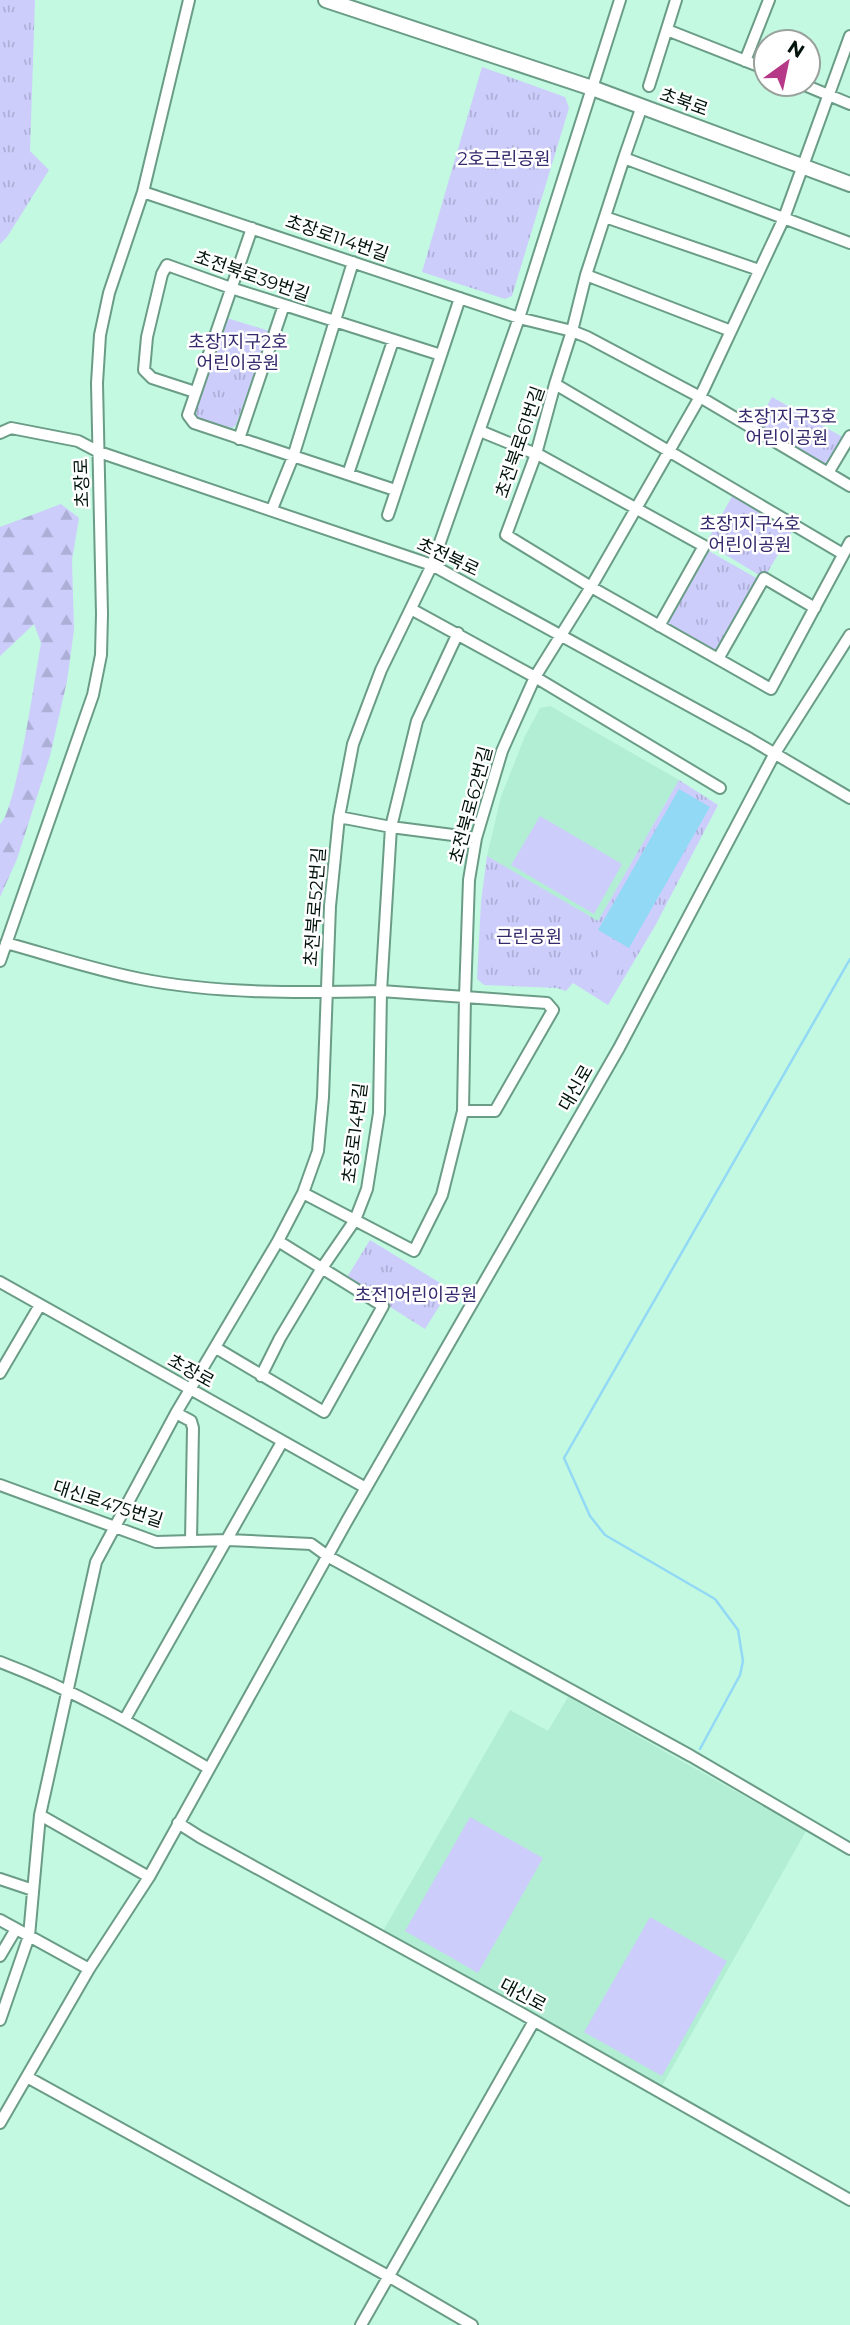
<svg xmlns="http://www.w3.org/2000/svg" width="850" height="2325" font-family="Montserrat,'Noto Sans KR',sans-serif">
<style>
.built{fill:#b1eed3}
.grass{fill:url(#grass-tufts)}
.forest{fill:url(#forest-firs)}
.pitch{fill:#cdcdfc}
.water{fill:#92d9f6}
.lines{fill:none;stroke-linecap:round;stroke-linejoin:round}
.stream{stroke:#92d9f6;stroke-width:2.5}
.minor-casing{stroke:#6a9c86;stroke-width:14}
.major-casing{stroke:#6a9c86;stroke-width:18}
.minor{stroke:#fff;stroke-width:10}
.major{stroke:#fff;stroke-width:14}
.labels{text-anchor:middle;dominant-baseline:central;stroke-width:5;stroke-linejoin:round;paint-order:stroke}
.street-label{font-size:18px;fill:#01130b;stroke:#fff}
.park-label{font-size:18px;fill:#34296c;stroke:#fff}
</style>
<defs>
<pattern id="grass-tufts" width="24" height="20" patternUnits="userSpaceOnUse" patternTransform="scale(1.75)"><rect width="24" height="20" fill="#cdcdfc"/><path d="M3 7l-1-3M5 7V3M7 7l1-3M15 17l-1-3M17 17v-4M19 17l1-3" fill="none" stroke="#aeafd7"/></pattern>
<pattern id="forest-firs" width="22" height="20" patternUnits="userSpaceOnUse" patternTransform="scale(1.75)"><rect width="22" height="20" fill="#cdcdfc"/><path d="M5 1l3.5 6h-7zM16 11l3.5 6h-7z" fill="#aeafd7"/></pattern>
</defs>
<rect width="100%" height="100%" fill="#c3f8e1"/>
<!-- built -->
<path class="built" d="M550 706 679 780 598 922 487 856 501 797 525 736 540 708Z
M568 1697 806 1831 662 2086 383 1931 510 1710 548 1731Z"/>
<!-- grass -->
<path class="grass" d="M0 0H35L30 151 49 170 7 237 0 244Z
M482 67 565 97 569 108 512 296 505 299 422 272Z
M227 318 269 331 236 425 232 428 198 418 194 413Z
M772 397 846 439 828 471 754 429Z
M735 491 795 526 764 578 706 543Z
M707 550 758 579 715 652 665 624Z
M679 780 718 805 655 926 608 1005 573 983 566 991 557 988 484 985 477 979 481 902 487 856 598 921Z
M370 1240 450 1289 425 1329 346 1279Z"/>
<!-- forest -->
<path class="forest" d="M61 504 79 518 72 560 74 630 67 681 50 756 17 859 0 897V824C16 812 36 671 41 643L34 624 0 656V527Z"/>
<!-- pitch -->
<path class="pitch" d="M540 816 622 864 594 914 511 865Z
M602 949 623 962 602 995 581 982Z
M470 1817 543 1858 478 1973 405 1931Z
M650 1917 727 1961 662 2076 584 2032Z"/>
<!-- water -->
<path class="water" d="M679 789 710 807 629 948 598 930Z"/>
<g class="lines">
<!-- stream -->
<path class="stream" d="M700 1749 740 1675 743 1661 738 1630 715 1599 605 1535 590 1516 564 1458 850 959"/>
<!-- minor casing -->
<g class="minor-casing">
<path id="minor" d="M667 30 766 69
M745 61 769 0
M802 84 850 104
M649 86 676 0
M624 158 642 106
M143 192 519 318 572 331 587 337 700 397 850 486
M605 217 759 270
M252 228 188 415 194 423 395 490
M586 275 731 331
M555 384 572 331 586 275 624 158 850 243
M195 392 152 378 144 370 147 337 162 274 167 265 231 288 441 355
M480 431 541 456 704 546 659 626
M0 433 11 428 78 441 99 452 432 565 750 739 850 798
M239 439 284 305
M828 473 850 436
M348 474 393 341
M272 509 293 457 353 262
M388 515 460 298
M843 554 555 384 536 454 506 535 591 587 771 689 850 542
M411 609 535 677 720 788
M458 633 417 721 391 827 476 838
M718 659 764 578 815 608
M6 943C50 955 95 970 141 979 216 994 304 993 381 991L391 827 339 817
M0 961 93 695 101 655 102 614 97 383 100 335 109 293 143 192 189 0
M465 997 547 1003 553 1010 495 1111H463Z
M303 1193 414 1251 442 1195 463 1111
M0 1282 366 1488
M216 1348 324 1412 383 1306 278 1241
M0 1373 40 1305
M261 1376 280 1338 322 1268 355 1220 367 1189 379 1113 381 991 465 997 469 880 476 838 502 751 535 677 591 587 700 397 784 218 850 36
M176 1413 191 1421 193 1428 191 1541
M0 1485 156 1542 228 1540 311 1544 329 1557 691 1756 850 1849
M0 1662C74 1690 141 1729 208 1768
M125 1719 282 1442
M40 1815 149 1877
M178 1823 200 1837 519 2012 850 2200
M0 1879 33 1890
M0 1920 89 1969
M0 1956 16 1929
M0 2020 29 1936 40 1815 96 1562 176 1413 278 1241 303 1193 318 1151 323 1097 330 906 339 817 353 744 381 670 432 565 519 318 620 0
M27 2077 388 2276 472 2325
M0 2123 89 1969 149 1877 348 1519 619 1048 775 753 850 635
M361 2325 534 2021"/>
</g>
<!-- major casing -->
<g class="major-casing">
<path id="major" d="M326 0 592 88 850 184"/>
</g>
<!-- minor -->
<use href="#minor" class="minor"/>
<!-- major -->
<use href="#major" class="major"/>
</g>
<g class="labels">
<!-- street labels -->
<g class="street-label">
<text transform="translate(684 102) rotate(20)">초북로</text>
<text transform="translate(337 238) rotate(19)">초장로114번길</text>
<text transform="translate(252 276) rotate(19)">초전북로39번길</text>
<text transform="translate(520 442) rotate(-71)">초전북로61번길</text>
<text transform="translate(82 483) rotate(-92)">초장로</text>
<text transform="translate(448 557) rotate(25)">초전북로</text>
<text transform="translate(471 805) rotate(-75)">초전북로62번길</text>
<text transform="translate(315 907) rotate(-86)">초전북로52번길</text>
<text transform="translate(576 1088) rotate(-60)">대신로</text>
<text transform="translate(355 1133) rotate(-83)">초장로14번길</text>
<text transform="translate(191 1371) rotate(29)">초장로</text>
<text transform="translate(108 1504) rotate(18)">대신로475번길</text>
<text transform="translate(523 1995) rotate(28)">대신로</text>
</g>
<!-- park labels -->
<g class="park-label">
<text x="504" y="159">2호근린공원</text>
<text x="238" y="342">초장1지구2호<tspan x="238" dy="21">어린이공원</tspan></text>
<text x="787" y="417">초장1지구3호<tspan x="787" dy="21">어린이공원</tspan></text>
<text x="750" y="524">초장1지구4호<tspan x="750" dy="21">어린이공원</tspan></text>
<text x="529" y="937">근린공원</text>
<text x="416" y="1295">초전1어린이공원</text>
</g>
</g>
<!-- north arrow -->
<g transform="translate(787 63) rotate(33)"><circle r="33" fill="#ffffff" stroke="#99a19d" stroke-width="2"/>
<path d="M0-5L12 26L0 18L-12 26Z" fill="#b63988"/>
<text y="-10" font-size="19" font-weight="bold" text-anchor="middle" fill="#01130b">N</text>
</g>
</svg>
